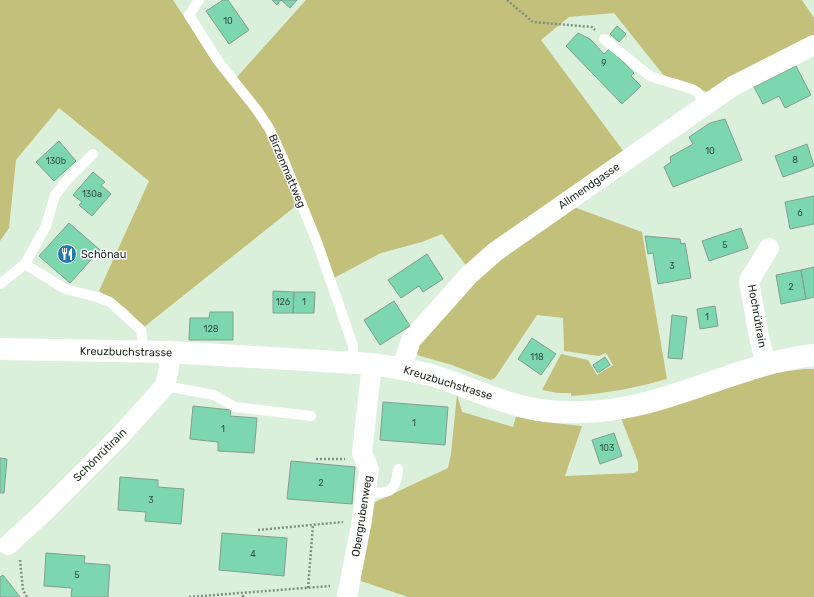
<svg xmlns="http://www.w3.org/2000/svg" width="814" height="597" font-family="Rubik,sans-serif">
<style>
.green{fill:#c2c07a}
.building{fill:#7dd7ae;stroke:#839e90}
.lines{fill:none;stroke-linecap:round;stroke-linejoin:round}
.path{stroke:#808f80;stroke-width:2.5;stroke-dasharray:2 2;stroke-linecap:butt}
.service{stroke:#fff;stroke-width:10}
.minor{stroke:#fff;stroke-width:20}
.tertiary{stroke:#fff;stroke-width:22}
.labels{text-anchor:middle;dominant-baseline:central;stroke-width:3;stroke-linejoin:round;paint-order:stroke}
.number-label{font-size:9px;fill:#355141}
.street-label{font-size:11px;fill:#1d241d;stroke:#fff}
.poi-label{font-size:11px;fill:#1d241d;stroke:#fff;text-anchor:start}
</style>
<rect width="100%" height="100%" fill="#dbf0db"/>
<!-- green -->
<path class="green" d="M0 0H173L196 35 243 98 267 134 283 169 297 205 144 327 125 308 99 291 149 181 59 108 16 160 9 228 0 241Z
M306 0H802L814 18V41L714 92H707L677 79 665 77 614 13 569 17 541 40 627 156 468 268 442 234 422 242 381 253 334 278 285 157 236 78Z
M571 206 642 232 667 379C635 388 604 394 571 396V393H558L542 390 561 354 588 360 597 375 613 365 606 353 599 356 564 351 563 318 537 315 495 378 491 380 452 365 417 355 415 353 418 340 461 291Z
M804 369H814V597H408L358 580 373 503 448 468 451 454 457 394 462 412 513 427 516 416 545 422 582 426 565 476 634 473 638 471V462L621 418 774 373Z"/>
<!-- building -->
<path class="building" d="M223 0H228L249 30 229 44 206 11Z
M272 0H297L290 8 281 0 277 5Z
M617 26 626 34 619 42 610 34Z
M578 33 590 39 604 54 610 48 634 73 631 76 641 86 622 104 566 46Z
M796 66 811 95 785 108 779 96 763 104 754 87Z
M725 119 742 160 673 187 664 167 671 162 670 157 693 144 689 137 710 123Z
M59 141 76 161 54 181 36 162Z
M807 144 814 166 783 177 775 156Z
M93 172 105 182 101 185 111 194 92 216 79 205 82 202 73 195Z
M814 196V224L790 229 785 202Z
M69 223 100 250 70 283 39 256Z
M741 228 748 248 709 261 702 241Z
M645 236 680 239 681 244 685 243 691 278 658 284 653 253 648 254Z
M427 254 443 279 423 292 419 286 401 298 388 280Z
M814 267V297L806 299 801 270Z
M801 270 806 299 781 304 776 275Z
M273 291 294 292 293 313H273Z
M294 292H315L314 313H293Z
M394 301 410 326 380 345 364 320Z
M715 306 718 326 700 329 697 309Z
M210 312H233V340H189L190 318H209Z
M672 315 687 317 682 359 668 358Z
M532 338 556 354 541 375 518 359Z
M605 357 610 365 598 373 593 365Z
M383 402 448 407 445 445 380 440Z
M193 406 231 410 230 416 257 418 254 453 218 451V442L190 439Z
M614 433 622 456 600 464 592 440Z
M0 458 7 459 4 493H0Z
M291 461 355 467 352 504 287 499Z
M120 477 158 480V487L184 489 181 524 145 521 146 512 118 510Z
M222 533 287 538 284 576 219 570Z
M46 553 85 556 84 563 110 565 108 597H71L72 588 44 586Z
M3 575 20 597H0V577Z"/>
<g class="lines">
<!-- path -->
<path class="path" d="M507 0 533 22 592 27 595 30
M316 459H345
M258 530 343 522
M20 560 23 590 27 597
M308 588 313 525
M189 597 330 586
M243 597V593"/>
<!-- service -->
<path class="service" d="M199 0 189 15 218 61 257 110 269 128 282 156 317 242 340 308 353 346V362
M604 39 646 73 652 77 692 89 697 92 706 104
M25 264 65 289 97 297 110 302 141 330 144 352
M0 284 25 264 46 226 55 195 68 179 93 154
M165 386 214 395 235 407 311 416
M366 492C389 494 396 493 398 469"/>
<!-- minor -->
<path class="minor" d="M766 364 759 337 749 281 769 248
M402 368 411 340 469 275 495 252 733 86 814 45
M8 545 44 512 119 437 165 386 169 368V352
M347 597 362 520 369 469 362 453 372 364"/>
<!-- tertiary -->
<path class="tertiary" d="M0 349 169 352 372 364C392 367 411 370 431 375 461 384 489 398 520 406 539 411 563 413 583 412 663 411 735 364 814 355"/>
</g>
<!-- icons -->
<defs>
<g id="restaurant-disc" transform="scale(1)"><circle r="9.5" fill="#2579a9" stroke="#fff"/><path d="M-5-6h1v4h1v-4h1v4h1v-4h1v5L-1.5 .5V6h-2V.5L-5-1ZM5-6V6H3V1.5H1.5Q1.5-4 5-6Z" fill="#fff"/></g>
</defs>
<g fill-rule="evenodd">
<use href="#restaurant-disc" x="67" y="254"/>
</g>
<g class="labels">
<!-- number labels -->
<g class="number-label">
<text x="228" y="21">10</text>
<text x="604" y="63">9</text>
<text x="710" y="151">10</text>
<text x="795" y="160">8</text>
<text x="56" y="161">130b</text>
<text x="92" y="194">130a</text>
<text x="800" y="213">6</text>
<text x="725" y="245">5</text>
<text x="672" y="266">3</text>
<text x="791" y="287">2</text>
<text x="283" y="302">126</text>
<text x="304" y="302">1</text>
<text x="707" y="317">1</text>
<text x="211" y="329">128</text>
<text x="537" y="357">118</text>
<text x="414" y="423">1</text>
<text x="223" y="429">1</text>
<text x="607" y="448">103</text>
<text x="321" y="483">2</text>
<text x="151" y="500">3</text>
<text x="253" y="554">4</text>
<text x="77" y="575">5</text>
</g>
<!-- street labels -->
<g class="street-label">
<text transform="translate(287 171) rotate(67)">Birzenmattweg</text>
<text transform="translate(589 186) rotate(-35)">Allmendgasse</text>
<text transform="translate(757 316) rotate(80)">Hochrütirain</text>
<text transform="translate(126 352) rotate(1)">Kreuzbuchstrasse</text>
<text transform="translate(448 383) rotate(17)">Kreuzbuchstrasse</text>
<text transform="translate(100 455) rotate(-45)">Schönrütirain</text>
<text transform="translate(362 516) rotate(-81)">Obergrubenweg</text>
</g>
<!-- poi labels -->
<g class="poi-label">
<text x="81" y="254">Schönau</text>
</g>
</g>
</svg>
